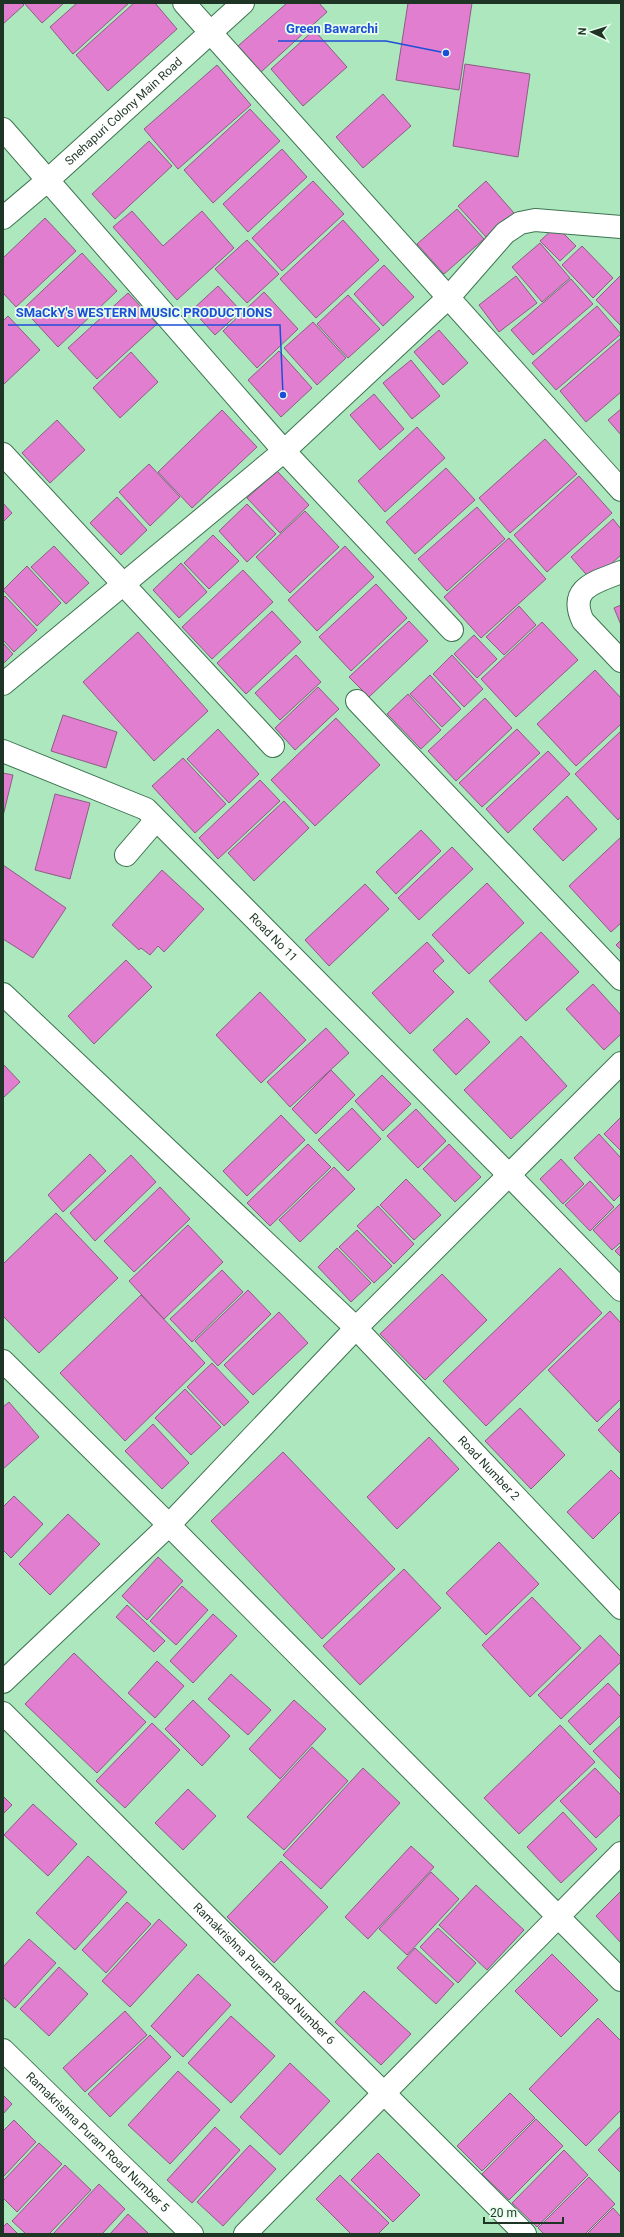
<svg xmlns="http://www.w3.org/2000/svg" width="624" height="2237" font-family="Roboto,sans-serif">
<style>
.building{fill:#e17ed0;stroke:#8d5d83}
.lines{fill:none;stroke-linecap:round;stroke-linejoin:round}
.street-casing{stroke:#3d7450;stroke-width:24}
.street{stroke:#fff;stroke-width:22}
.labels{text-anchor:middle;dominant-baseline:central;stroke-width:3.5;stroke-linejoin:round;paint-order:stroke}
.street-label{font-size:12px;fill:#1e3525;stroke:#e7feed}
.leader{fill:none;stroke:#1d4ed8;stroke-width:1.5}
.callout-dot{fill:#1d4ed8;stroke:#e7feed;stroke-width:1.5}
.callout-label{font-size:13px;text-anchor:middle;font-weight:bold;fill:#1d4ed8;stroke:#e7feed;stroke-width:3.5;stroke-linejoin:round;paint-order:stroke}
</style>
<rect width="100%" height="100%" fill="#ace7be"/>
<!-- building -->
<path class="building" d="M3 3H22L24 5 3 24Z
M24 3H64L42 23Z
M77 3H129L73 54 50 27Z
M134 3H155L177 29 108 91 76 55Z
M287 3H319L327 12 261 72 238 46Z
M408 3H472L459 90 396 80Z
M314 30 347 67 303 106 271 69Z
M465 64 530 74 518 157 453 146Z
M217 65 251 105 178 169 144 129Z
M383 94 411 126 363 168 336 137Z
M250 109 280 141 213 203 184 170Z
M149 141 172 166 115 219 92 194Z
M282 149 307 177 248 232 223 204Z
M313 181 344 214 282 271 252 238Z
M486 181 514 213 486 237 458 206Z
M457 209 484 239 444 274 417 244Z
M132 211 163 246 202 211 234 248 177 300 113 227Z
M45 218 76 251 16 307 3 293V258Z
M343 220 379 260 316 318 280 279Z
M556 226 576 246 560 261 540 241Z
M247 240 279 274 247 303 215 269Z
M540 243 570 278 542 302 512 267Z
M582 246 613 278 593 298 562 265Z
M82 253 117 291 58 347 23 309Z
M384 265 414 297 383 326 354 294Z
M621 275V326L596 300Z
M516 276 537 303 499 332 479 305Z
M571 279 593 304 533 355 511 330Z
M218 286 241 311 215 335 192 310Z
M264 292 298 329 257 368 223 331Z
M128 293 157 324 97 379 68 348Z
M348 295 380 329 348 358 317 324Z
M597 306 621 334 556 390 532 363Z
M8 316 40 350 3 385V321Z
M313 322 346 358 317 385 284 348Z
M439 330 468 363 443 385 414 352Z
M621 338V392L586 422 560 391Z
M279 351 312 388 281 417 248 380Z
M131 352 158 382 120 418 93 388Z
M411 360 440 396 412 419 383 383Z
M374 394 404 429 380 450 350 415Z
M621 409V435L608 420Z
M222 410 257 447 192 508 158 472Z
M57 420 85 450 50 483 22 453Z
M417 427 445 458 385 512 358 481Z
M545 439 577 474 510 533 479 498Z
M149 464 180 497 150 526 119 492Z
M446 468 475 500 415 554 386 522Z
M277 471 309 505 280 533 247 498Z
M579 476 612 513 547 572 514 535Z
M117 497 147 530 121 555 90 523Z
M3 503 12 513 3 522Z
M247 504 276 534 247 562 219 531Z
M477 507 505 539 447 591 418 559Z
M305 511 339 547 290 593 256 557Z
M613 519 621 529V555L592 581 571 557Z
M213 535 239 561 209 589 184 563Z
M509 538 546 579 481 638 444 597Z
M54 546 89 583 66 604 31 567Z
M345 546 374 577 317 631 288 600Z
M181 563 207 592 179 618 153 590Z
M27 566 61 603 37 626 3 590Z
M243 570 273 602 212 659 182 627Z
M376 584 407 618 351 671 319 637Z
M5 596 37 630 14 652 3 640V598Z
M621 605V625L614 608Z
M519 606 536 625 504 655 486 637Z
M272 611 301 642 246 694 217 663Z
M409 621 428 641 369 697 349 677Z
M542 622 578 660 516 717 481 679Z
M138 632 208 711 154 761 83 682Z
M474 635 497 659 477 678 454 654Z
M3 643 13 654 3 664Z
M296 655 321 682 280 720 255 693Z
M452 655 483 689 464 707 433 674Z
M595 670 621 698V724L576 766 537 724Z
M430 675 461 709 442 727 410 694Z
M318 687 339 709 295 750 275 728Z
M408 694 441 730 421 749 387 714Z
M485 698 512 728 456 781 428 751Z
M63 715 117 732 106 768 51 751Z
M336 718 380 765 315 826 271 780Z
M218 729 259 774 229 803 187 759Z
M517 729 540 753 482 807 459 783Z
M621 731V816L618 820 575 774Z
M548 751 570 774 508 833 486 809Z
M183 758 226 804 195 833 152 786Z
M3 773 13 775 3 816Z
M260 780 280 801 218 859 199 838Z
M55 794 90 803 70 879 35 870Z
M567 796 597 829 563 861 533 829Z
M284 801 309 828 254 881 228 853Z
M421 830 441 851 396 894 376 872Z
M621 837V923L611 932 569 886Z
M452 847 473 869 419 920 398 898Z
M3 865 66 908 33 958 3 939Z
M162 870 204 909 164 952 158 946 150 955 141 948 139 950 112 925Z
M487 883 524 923 469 974 432 935Z
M365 884 389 909 329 966 305 940Z
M541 932 579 972 526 1021 489 981Z
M621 940V950L616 945Z
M427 942 444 961 433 971 454 992 410 1034 372 993Z
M126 960 152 987 94 1044 68 1016Z
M593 984 621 1015V1034L604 1050 566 1009Z
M260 992 306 1040 261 1083 216 1035Z
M467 1018 490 1042 456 1075 433 1050Z
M326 1028 349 1053 290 1107 267 1082Z
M521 1036 567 1086 511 1139 464 1090Z
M3 1064 20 1082 3 1098Z
M331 1070 355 1095 316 1134 292 1109Z
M382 1075 411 1104 383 1131 355 1101Z
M352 1108 381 1139 348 1171 318 1140Z
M416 1109 446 1141 418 1168 387 1136Z
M281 1115 305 1140 247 1196 223 1171Z
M621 1117V1151L604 1134Z
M599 1134 621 1158V1194L614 1201 574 1158Z
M308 1144 331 1167 270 1226 247 1203Z
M449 1144 481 1177 455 1202 423 1169Z
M90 1154 106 1171 63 1212 48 1195Z
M131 1155 156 1182 95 1241 70 1213Z
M561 1159 584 1184 563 1204 540 1179Z
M334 1167 355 1189 300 1242 279 1220Z
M406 1179 441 1215 414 1240 380 1205Z
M590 1181 614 1207 590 1231 565 1205Z
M160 1187 190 1219 134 1272 104 1241Z
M621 1203V1242L612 1250 593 1230Z
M378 1206 414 1244 394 1264 357 1226Z
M56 1213 118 1278 39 1353 3 1316V1264Z
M188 1225 223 1262 164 1319 129 1281Z
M357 1230 392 1266 374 1283 339 1247Z
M621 1245V1257L615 1251Z
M337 1248 371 1283 351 1302 318 1267Z
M560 1268 602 1313 486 1426 443 1381Z
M222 1270 243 1292 192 1342 170 1319Z
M442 1274 487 1320 425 1380 380 1334Z
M248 1290 271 1314 218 1366 195 1341Z
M141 1295 205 1363 125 1441 60 1373Z
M610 1311 621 1323V1399L597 1422 548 1370Z
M279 1312 308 1343 253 1395 224 1365Z
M212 1363 249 1402 224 1426 187 1387Z
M185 1389 221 1427 191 1455 155 1418Z
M9 1402 39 1437 3 1469V1407Z
M621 1407V1454L598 1430Z
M520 1408 565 1455 531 1489 485 1441Z
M153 1424 189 1463 162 1489 125 1451Z
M429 1437 459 1469 397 1529 367 1497Z
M283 1452 395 1569 322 1639 211 1521Z
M611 1470 621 1480V1511L593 1539 567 1512Z
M14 1496 43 1524 11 1558 3 1550V1507Z
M68 1514 100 1544 50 1595 19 1564Z
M499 1542 539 1584 486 1635 446 1593Z
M158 1557 183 1581 147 1620 122 1596Z
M404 1569 441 1608 360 1685 323 1646Z
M182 1586 208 1610 176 1645 150 1621Z
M532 1597 581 1648 530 1697 482 1645Z
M127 1605 165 1641 154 1652 116 1617Z
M213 1614 237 1636 193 1683 170 1661Z
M600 1635 621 1657V1662L561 1719 538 1695Z
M74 1653 146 1722 97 1773 25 1704Z
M157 1661 184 1686 155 1718 128 1693Z
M231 1674 271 1710 248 1735 208 1699Z
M608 1683 621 1697V1715L590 1745 568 1721Z
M193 1700 230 1736 202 1766 165 1729Z
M294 1700 326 1729 280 1779 249 1749Z
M152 1723 180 1750 125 1808 96 1781Z
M560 1725 595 1762 519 1834 484 1798Z
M621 1725V1780L593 1751Z
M312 1747 348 1781 284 1850 247 1817Z
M363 1768 400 1803 321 1889 283 1855Z
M595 1768 621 1795V1814L596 1838 560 1801Z
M188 1789 216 1816 183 1850 155 1823Z
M3 1796 12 1805 3 1814Z
M33 1804 77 1844 48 1876 4 1835Z
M563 1812 597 1849 561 1883 527 1847Z
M411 1846 434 1867 368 1939 345 1917Z
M88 1856 127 1892 75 1950 36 1913Z
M281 1861 328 1907 274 1963 227 1917Z
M431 1872 459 1899 407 1955 379 1929Z
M476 1885 524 1930 487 1970 439 1925Z
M621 1891V1943L596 1916Z
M127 1902 151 1924 106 1973 82 1950Z
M159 1919 187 1945 130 2007 102 1981Z
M438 1928 476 1963 458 1983 420 1947Z
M29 1939 56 1963 15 2008 3 1997V1967Z
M415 1948 454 1984 436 2004 397 1968Z
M552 1954 598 2000 561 2037 515 1991Z
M59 1967 88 1994 49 2036 20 2009Z
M198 1974 231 2005 183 2057 151 2026Z
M364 1991 411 2034 381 2065 335 2022Z
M125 2011 147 2035 85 2092 63 2068Z
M231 2016 275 2056 231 2103 188 2063Z
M598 2018 621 2041V2110L586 2146 529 2089Z
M150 2035 171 2057 110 2117 88 2094Z
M290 2063 330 2101 280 2155 240 2117Z
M178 2071 220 2110 170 2164 128 2125Z
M510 2093 535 2118 482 2171 457 2146Z
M3 2095 12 2104 3 2114Z
M536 2119 563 2146 509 2200 482 2174Z
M14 2120 36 2142 3 2177V2131Z
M621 2126V2173L598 2150Z
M215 2127 240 2150 192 2203 167 2180Z
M39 2143 62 2164 17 2212 3 2198V2181Z
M250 2145 276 2169 223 2226 197 2202Z
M564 2150 588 2175 537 2227 512 2203Z
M378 2153 420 2195 393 2222 351 2180Z
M65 2165 91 2190 49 2234H26L12 2221Z
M340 2175 389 2223 378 2234H351L316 2199Z
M589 2177 615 2204 585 2234H544L538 2228Z
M99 2184 125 2209 102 2234H53Z
M613 2208 621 2217V2234H587Z
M128 2214 149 2234H110Z
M7 2223 18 2234H3V2227Z"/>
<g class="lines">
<!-- street casing -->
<g class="street-casing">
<g id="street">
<path d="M184 3 621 490"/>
<path d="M3 129 284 451 452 630"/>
<path id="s1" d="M3 218 48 180 243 3"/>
<path d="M3 454 273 746"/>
<path d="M621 572C597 582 567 587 583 621L621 661"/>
<path d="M3 684 284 451 449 297 505 233 520 223 535 220 621 227"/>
<path d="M357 701 621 979"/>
<path id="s2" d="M3 751 146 809 509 1175 621 1290"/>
<path d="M126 855 156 820"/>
<path id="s3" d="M3 994 356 1328 621 1608"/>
<path d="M3 1361 169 1525 621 1980"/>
<path d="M3 1682 169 1525 356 1328 621 1063"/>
<path id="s4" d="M3 1713 525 2234"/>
<path id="s5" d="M3 2050 192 2234"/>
<path d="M245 2234 621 1853"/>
</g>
</g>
<!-- street -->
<use href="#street" class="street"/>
</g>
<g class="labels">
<!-- street labels -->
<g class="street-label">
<text stroke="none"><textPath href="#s1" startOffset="161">Snehapuri Colony Main Road</textPath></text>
<text stroke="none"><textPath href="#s2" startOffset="335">Road No 11</textPath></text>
<text stroke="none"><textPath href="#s3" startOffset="679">Road Number 2</textPath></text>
<text stroke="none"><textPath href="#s4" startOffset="369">Ramakrishna Puram Road Number 6</textPath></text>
<text stroke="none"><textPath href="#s5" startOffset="132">Ramakrishna Puram Road Number 5</textPath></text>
</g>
</g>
<!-- callouts -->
<path class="leader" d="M446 53L386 41H278M283 395L280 325H8"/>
<g class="callout-dot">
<circle cx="446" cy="53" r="4"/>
<circle cx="283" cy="395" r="4"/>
</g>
<g class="callout-label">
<text x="332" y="33">Green Bawarchi</text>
<text x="144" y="317">SMaCkY's WESTERN MUSIC PRODUCTIONS</text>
</g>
<!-- border -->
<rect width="624" height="2237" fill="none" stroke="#1e3525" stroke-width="8"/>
<!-- north arrow -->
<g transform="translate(592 32) rotate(274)" stroke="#e7feed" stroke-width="3" paint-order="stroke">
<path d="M0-3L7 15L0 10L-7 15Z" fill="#1e3525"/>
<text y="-6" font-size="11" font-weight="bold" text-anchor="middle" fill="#1e3525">N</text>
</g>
<!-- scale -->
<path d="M484 2217v6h79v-6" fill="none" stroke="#1e3525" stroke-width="2"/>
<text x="490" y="2217" font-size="12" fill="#1e3525" stroke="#e7feed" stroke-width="3" paint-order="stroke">20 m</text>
</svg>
